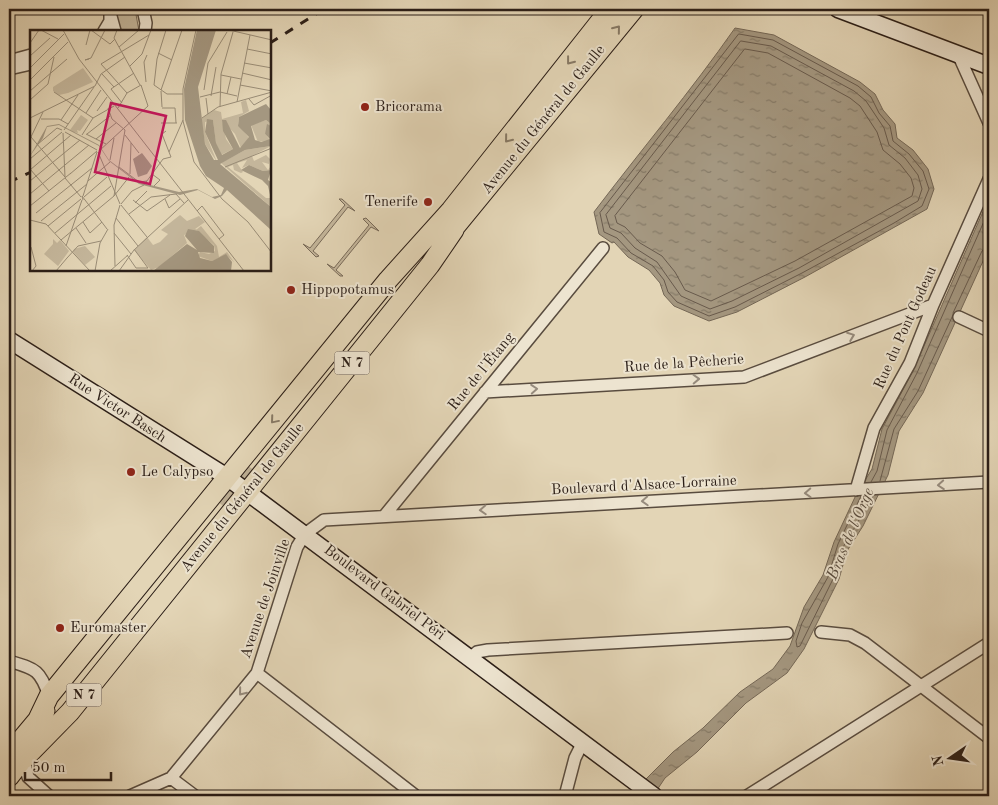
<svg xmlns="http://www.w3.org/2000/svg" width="998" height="805" font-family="'Old Standard TT',serif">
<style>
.grass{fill:#c4b69b;stroke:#786a59}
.water{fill:url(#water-ripples);stroke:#746756}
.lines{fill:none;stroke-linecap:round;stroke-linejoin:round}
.shore{stroke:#685a4c;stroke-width:1}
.primary-tunnel{stroke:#beb096;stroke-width:19;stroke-dasharray:19 9;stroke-linecap:butt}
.street-casing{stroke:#594c3f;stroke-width:14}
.secondary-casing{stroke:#2b1e17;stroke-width:19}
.primary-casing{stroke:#2b1e17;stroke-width:21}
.street{stroke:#ede4d0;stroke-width:11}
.secondary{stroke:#ede4d0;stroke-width:16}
.primary{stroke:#e3d5b6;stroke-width:19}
.rail{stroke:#2b1e17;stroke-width:3;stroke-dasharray:9 9;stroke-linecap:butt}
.oneway{stroke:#877a66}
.oneway2{stroke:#968b7d}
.poi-dot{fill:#8f2418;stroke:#ede4d0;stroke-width:2}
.labels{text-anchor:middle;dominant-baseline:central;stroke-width:4;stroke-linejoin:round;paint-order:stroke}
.shield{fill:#ede4d0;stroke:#65594e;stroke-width:1}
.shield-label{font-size:14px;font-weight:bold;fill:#2b1e17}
.poi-label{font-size:15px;fill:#2b1e17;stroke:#ede4d0;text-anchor:start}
.street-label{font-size:15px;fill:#2b1e17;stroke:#ede4d0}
.water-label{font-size:16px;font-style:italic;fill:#55483c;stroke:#ede4d0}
.inset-road{fill:none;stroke:#998c76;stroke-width:1}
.view{fill:#c2185b;fill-opacity:0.15;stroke:#c2185b;stroke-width:2.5}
.inset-edge{fill:none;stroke:#2b1e17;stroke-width:2.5}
</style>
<defs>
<pattern id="water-ripples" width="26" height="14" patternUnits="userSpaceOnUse" patternTransform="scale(1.25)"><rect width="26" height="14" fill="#a49780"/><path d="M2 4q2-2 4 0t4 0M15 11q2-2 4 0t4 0" fill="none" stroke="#867b68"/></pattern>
</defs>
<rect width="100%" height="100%" fill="#e3d5b6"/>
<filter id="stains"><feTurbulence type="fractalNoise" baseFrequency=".004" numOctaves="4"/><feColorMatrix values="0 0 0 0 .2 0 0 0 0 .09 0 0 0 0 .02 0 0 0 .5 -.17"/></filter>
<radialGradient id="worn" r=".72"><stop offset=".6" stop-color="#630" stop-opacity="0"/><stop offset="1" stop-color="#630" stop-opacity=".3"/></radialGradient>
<!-- grass -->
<path class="grass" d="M115 9H135L139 31H120Z
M339 199H342L355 211 348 207 313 251 319 256 316 257 303 244 310 248 345 205Z
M366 218 379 231 371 227 336 270 343 276H340L327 264 334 268 369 225 363 219Z"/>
<!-- water -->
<path class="water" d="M735 28 774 35 860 82 875 94 883 110 895 124 897 138 913 150 928 169 934 189 927 209 805 277 737 312 709 321 674 306 664 295 660 283 649 270 628 257 614 242 612 243 599 234 594 212C641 150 691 91 735 28Z
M989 198V248L923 393 899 431 888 475 863 526 847 551 839 579 804 649 787 673 746 703 697 752 665 778 653 796H635L644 781 673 752 703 728 740 692 773 669 790 646 804 607 823 575 834 542 856 495 872 469 882 429 913 371Z"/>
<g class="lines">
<!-- shore -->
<path class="shore" d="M739 34 773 40 858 86 871 97 879 113 890 126 893 141 909 154 923 171 929 189 922 206 894 223 802 273 735 307 709 316 677 302 668 292 664 280 653 266 631 253 617 238 604 232 600 213Z
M741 41 771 46 854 91 866 101 884 128 889 145 905 158 918 175 922 189 918 201 799 268 732 301 710 309 681 296 657 262 635 248 621 233 610 228 606 215Z
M745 49 768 53 850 98 860 106 877 132 883 150 900 164 911 178 914 188 912 196 795 261 711 301 685 290 675 272 662 256 640 243 625 227 617 223 615 216Z
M953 313 982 251 989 247
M880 481 894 429 918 391 953 315
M871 482 877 471 887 430 917 373 989 210
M861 496 838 544 828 577 802 623 796 641 797 647 800 646 834 577 842 549 873 496"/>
<!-- primary-tunnel -->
<path class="primary-tunnel" d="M222 505 255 464"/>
<!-- street casing -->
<g class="street-casing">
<path id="street" d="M109 9 115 31
M143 9 146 23 145 31
M104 31 110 21V14
M958 54 989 123
M9 61 31 55
M9 69 31 64
M959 317 989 331
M485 392 744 377 933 305
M856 490 874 428 910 363 933 305 989 179
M385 515 603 248
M821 632 850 635 865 643 989 738
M470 658 477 652 488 650 787 633
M9 661C35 669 40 669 49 696
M257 673 416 796
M24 759 28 777 49 796
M171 778 195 796
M130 796 171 778 257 673 297 547 305 534 324 520 989 482
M565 796 575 758 583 742
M747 796 989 643"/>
</g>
<!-- secondary casing -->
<g class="secondary-casing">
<path id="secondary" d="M838 9 989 66
M9 340 227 477 654 796"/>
</g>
<!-- primary casing -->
<g class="primary-casing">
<path id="primary" d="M446 238 634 9
M38 719 49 696 388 280 451 210 610 9
M9 754 45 711
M24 759 70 712 430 265 454 230
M9 777 30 750"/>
</g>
<!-- street -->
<use href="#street" class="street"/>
<!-- secondary -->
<use href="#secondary" class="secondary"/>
<!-- primary -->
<use href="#primary" class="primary"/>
<!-- rail -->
<path class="rail" d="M270 43 324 9
M9 182 31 172"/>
</g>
<!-- one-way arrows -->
<defs><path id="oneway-chevron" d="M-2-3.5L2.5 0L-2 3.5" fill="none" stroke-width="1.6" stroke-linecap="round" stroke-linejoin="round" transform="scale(1.25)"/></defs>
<g class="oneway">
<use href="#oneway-chevron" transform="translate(617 29) rotate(-51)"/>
<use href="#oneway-chevron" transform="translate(570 61) rotate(128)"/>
<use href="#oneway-chevron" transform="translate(508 139) rotate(129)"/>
<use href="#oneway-chevron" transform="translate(274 420) rotate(130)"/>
</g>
<g class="oneway2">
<use href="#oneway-chevron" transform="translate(851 336) rotate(-21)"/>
<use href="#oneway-chevron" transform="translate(696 379) rotate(-2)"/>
<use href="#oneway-chevron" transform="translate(534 389) rotate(-4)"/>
<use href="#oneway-chevron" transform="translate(941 485) rotate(176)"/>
<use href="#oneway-chevron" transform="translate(808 493) rotate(177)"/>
<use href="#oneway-chevron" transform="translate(645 501) rotate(177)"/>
<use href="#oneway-chevron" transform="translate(483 510) rotate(177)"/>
<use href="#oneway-chevron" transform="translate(242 692) rotate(129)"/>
</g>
<!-- markers -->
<g class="poi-dot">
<circle cx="365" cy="107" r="5"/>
<circle cx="428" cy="202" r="5"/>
<circle cx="291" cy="290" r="5"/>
<circle cx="131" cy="472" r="5"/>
<circle cx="60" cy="628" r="5"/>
</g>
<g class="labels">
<!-- shield labels -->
<g class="shield">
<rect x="334.5" y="351.5" width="35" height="23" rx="4"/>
<rect x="66.5" y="683.5" width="35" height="23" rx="4"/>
</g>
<g class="shield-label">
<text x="352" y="363">N 7</text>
<text x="84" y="695">N 7</text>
</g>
<!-- poi labels -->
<g class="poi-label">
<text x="375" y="107">Bricorama</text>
<text x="418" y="202" text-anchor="end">Tenerife</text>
<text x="301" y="290">Hippopotamus</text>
<text x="141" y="472">Le Calypso</text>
<text x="70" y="628">Euromaster</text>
</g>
<!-- street labels -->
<g class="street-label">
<text transform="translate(544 120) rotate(-51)">Avenue du Général de Gaulle</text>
<text transform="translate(906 328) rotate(-66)">Rue du Pont Godeau</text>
<text transform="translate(684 364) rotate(-4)">Rue de la Pêcherie</text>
<text transform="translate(482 372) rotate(-51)">Rue de l'Étang</text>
<text transform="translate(117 409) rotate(33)">Rue Victor Basch</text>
<text transform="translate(644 486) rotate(-3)">Boulevard d'Alsace-Lorraine</text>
<text transform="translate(243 498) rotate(-51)">Avenue du Général de Gaulle</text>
<text transform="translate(384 593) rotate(37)">Boulevard Gabriel Péri</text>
<text transform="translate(266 599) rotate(-71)">Avenue de Joinville</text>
</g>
<!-- water labels -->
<g class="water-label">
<text transform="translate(851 534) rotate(-67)">Bras de l'Orge</text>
</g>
</g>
<!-- overview -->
<g transform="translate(30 30)">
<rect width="241" height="241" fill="#e3d5b6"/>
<path d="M51 85 58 90 50 101 47 100 48 103 43 102 40 100ZM150 185 157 191 169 186 175 192 165 199 168 200 154 205 157 213 129 237 121 240 104 220 117 207 123 215 130 212 138 204 131 200Z" fill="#c4b69b"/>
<path d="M216 70 219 81 209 87 208 94 219 108 211 118 205 104 192 90 196 109 203 119 191 125 186 114 183 90 175 92V102L187 132 175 114 171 89 184 80 191 82 192 89 213 83 211 72ZM236 90 241 94 235 104 240 110 228 112 221 95ZM241 116 222 126 224 131 236 125 240 129 239 134 232 132 238 140 241 136V140L233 141 219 135 212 138 217 130 207 133 213 142 211 143 204 140 203 135 198 137 236 168H241V177L191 133 215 120Z" fill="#c4b69b"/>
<path d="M23 209 27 213 30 210 39 221 28 236 14 224 23 214Z" fill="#c4b69b"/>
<path d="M53 38 63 52 38 63 29 65 23 61V57ZM171 196 187 216 189 227 197 222 204 232 196 225 182 231 168 226 170 222 179 224 185 221 184 215 166 200ZM55 216 65 227 55 235 43 222 44 219Z" fill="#c4b69b"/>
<path d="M167 0H186L168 57 175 114 184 130H188L175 102 177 89 183 90 186 113 192 125 203 119 193 101 192 90H196L210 118 219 107 208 96 209 87 236 74 241 80V94L236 90 221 96 225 110 231 112 240 109 235 104 237 94 241 96V116L215 120 190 134 241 177V200L197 160 192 166 185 169 168 160 150 165 109 154 79 131 69 116 29 95 17 97 13 108 0 126 17 96 29 94 69 115 79 130 108 152 149 162 167 159 182 167 191 165 194 158 176 146 170 136 155 90 154 59ZM112 123 122 136 117 144 108 147 103 129ZM219 135 233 141 241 140 238 150 241 152V169L238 156 232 150 211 140ZM158 199 169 201 184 216V223L168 222 170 228 182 231 196 224 202 232 201 241H123L157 214 167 220 155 206Z" fill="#a49780"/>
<path class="inset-road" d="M11 0 28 9M33 0 49 29 214 241M61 0 80 14 85 9M87 0 84 8 110 55M166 0 153 59V91L164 132 192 169 218 192 242 223M199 0 242 10M0 13 9 0M56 15 60 0M89 17 109 0M217 19 242 24M128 23 142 30M0 26 20 8M59 29 55 30 61 28 75 0M214 33 242 38M100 36 112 24 121 0M0 38 34 4M212 43 242 50M72 44 84 57M191 45 211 49M0 50 38 12M116 52 114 32 117 25M124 55 127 29 136 0M124 55 137 64H153M210 55 242 61M131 60 152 0M174 60 178 33 197 2M0 61 37 29M131 61 132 77M24 62 63 88M97 63 71 34 119 5M197 64 201 47M181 66 186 37M170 67 190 62 207 66M176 68 178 84M219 69 224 75 242 65M0 70 18 54 24 27M207 72 220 5M92 73 81 59 104 43M190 77 191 44 203 2M78 78 82 89 95 100 84 166M88 78 97 63 111 55M132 78H145L146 93M67 81 77 67M56 83 71 60M0 88 65 56 71 44 95 27M172 88 188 77 242 62M11 89H29L38 94M31 90 48 65M131 93H147M34 100 64 57M136 101 132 104 139 122M35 102 67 120M33 103 35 147M56 104 76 114M57 104 80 86M52 105 63 88 84 76M95 105 109 123M1 107 35 147M0 109 13 82M66 109 86 93M8 114 27 98 32 100M69 121 118 76 111 55M68 122 90 174M0 129 32 102M80 130 84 108M89 137 109 152 117 151M195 137 242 118M0 139 19 161M0 140 41 105M40 144 67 121M100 144 101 113M122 144 130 150 124 156M35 148 51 167M0 151 50 110M58 151 80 132M0 164 59 115M53 166 67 122M54 167 77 147M121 167 146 164 154 173M135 169 139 178 150 169M53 170 52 166 77 199M103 170 117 181 140 165M105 173 117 161M91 174 102 161 114 155 133 129 141 127 139 122 153 90M91 175 117 207M0 176 41 143M167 181 172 176 194 205 189 209M6 183 62 138M99 184 121 167M86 188 108 216M0 190 16 194 60 241M11 191 57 154M53 192 60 203 72 192M18 196 51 169M46 198 56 213M25 203 81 156M84 203 101 224M31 210 84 166 99 147M36 216 52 170M1 217 6 236 2 241M97 225 106 238H118L104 219M37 228 48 216 71 211M85 236 84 195 90 175M26 241 37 228M65 241 70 213 78 199M80 241 98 225M89 241 104 220 158 170"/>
<path class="view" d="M81 73 136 86 120 154 65 142Z"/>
<rect width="241" height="241" class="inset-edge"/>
</g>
<!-- margin -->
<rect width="998" height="805" fill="none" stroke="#e3d5b6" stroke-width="30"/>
<rect x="10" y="10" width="978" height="785" fill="none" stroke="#2b1e17" stroke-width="2.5"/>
<rect x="15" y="15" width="968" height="775" fill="none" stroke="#2b1e17"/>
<!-- north arrow -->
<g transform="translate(950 758) rotate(257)" stroke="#ede4d0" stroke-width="4" paint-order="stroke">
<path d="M0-4L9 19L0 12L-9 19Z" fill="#2b1e17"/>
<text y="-8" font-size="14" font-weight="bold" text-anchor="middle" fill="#2b1e17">N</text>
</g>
<!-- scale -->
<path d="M25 772v8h86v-8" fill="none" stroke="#2b1e17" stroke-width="2.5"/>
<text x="32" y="772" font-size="15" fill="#2b1e17" stroke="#ede4d0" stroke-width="4" paint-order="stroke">50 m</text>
<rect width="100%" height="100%" filter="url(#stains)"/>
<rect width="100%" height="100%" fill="url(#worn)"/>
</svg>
